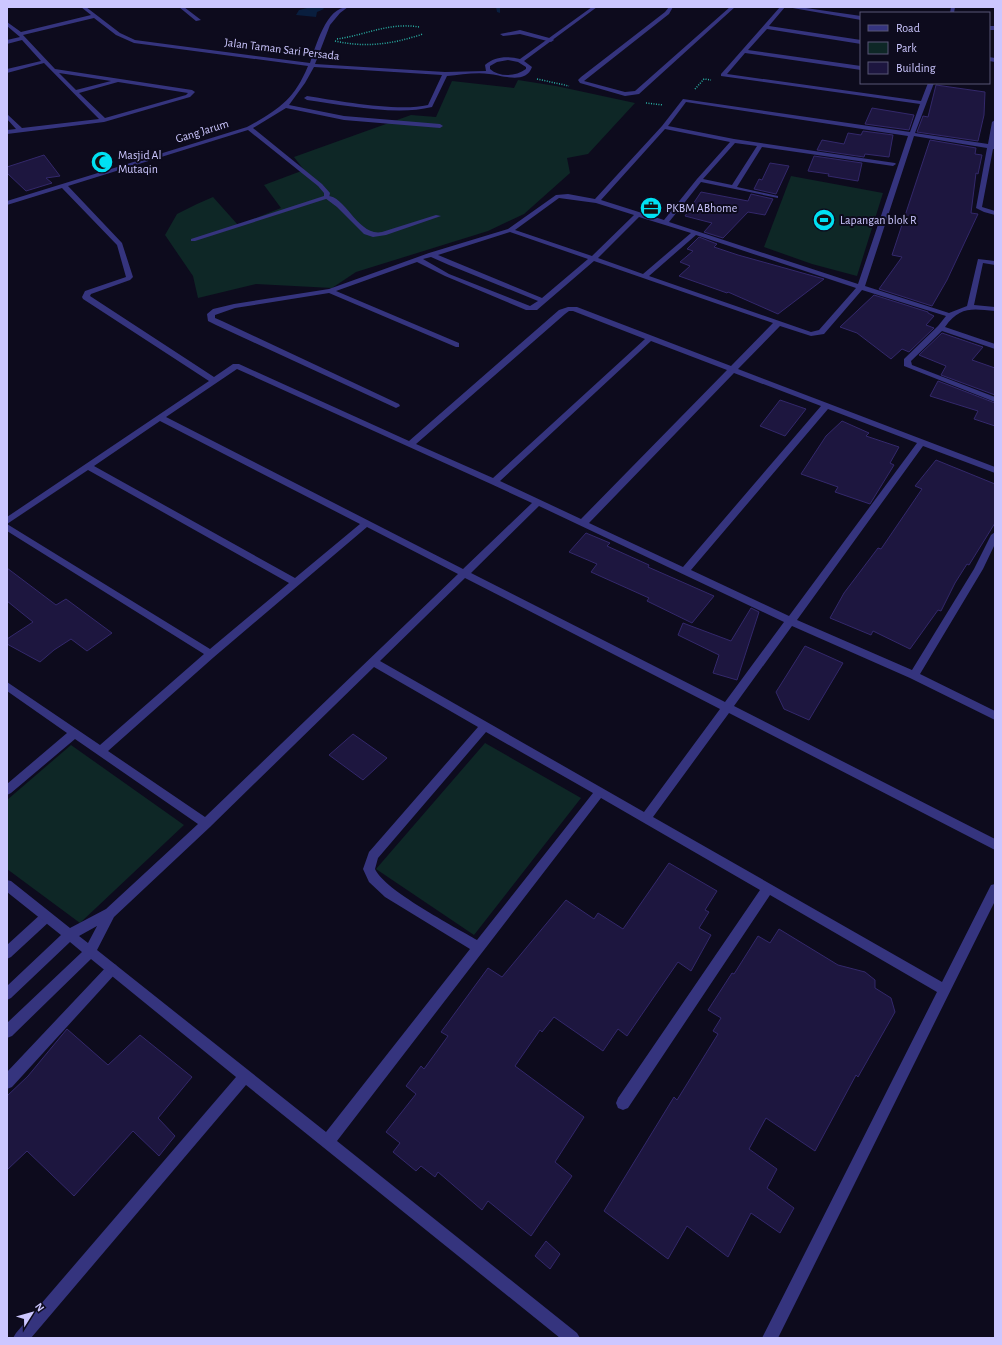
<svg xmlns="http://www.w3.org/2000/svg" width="1002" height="1345" font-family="'Alegreya Sans',sans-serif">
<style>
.green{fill:#0e2726}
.water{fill:#091e3e}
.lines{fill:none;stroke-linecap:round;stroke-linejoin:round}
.stream{fill:#091e3e;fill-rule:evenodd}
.building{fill:#1d163f;stroke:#33286b}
.path{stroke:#29b1a5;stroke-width:1.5;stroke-dasharray:1 1.5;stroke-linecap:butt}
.lane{fill:#35347e;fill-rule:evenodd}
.street{fill:#35347e;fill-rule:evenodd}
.labels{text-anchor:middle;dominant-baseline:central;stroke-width:4;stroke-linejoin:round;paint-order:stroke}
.far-street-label{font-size:12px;fill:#ccc7ff;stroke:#0d0b1d}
.far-poi-label{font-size:12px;fill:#ccc7ff;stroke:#0d0b1d;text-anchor:start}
</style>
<rect width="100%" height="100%" fill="#0d0b1d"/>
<!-- green -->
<path class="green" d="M518 80 556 86 635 103 588 154 567 158 570 173 524 214 488 231 356 272 332 288 256 284 198 298 193 276 165 235 177 214 197 204 213 197 238 225 281 208 264 185 304 170 294 157 411 115 436 117 452 81 514 88Z
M791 176 883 193 857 276 812 264 764 247Z
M485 743 581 798 474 935 376 869Z
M71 745 184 825 80 923 7 869V800Z"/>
<!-- water -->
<path class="water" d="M311 7H322L324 9 317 12 316 17 296 15 299 10Z"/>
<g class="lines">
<!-- stream -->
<path class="stream" d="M496 7H500V13L497 12Z"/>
</g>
<!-- building -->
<path class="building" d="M936 85 985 92 984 115 978 141 917 132 923 116 928 117Z
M872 108 914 115 909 130 865 124Z
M863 131 893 135 889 157 865 154 864 157 817 150 822 140 844 144 848 133 861 135Z
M930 140 976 148 975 154 982 155 978 174 976 173 971 213 978 214 947 280 932 306 879 289 902 257 892 255Z
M44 155 60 176 46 178 52 183 26 191 7 173V167Z
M814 156 862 163 858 181 828 176 829 174 808 171Z
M770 163 789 166 776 194 754 189 759 179 762 180Z
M701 192 748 201 751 194 773 199 765 215 748 212 723 238 704 232 712 223 685 216Z
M699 237 717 244 714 247 738 255 824 279 778 314 728 292 727 293 679 276 690 266 680 262 693 251 687 249Z
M874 295 928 312V313L934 316 926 325 934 328 909 352 902 349 891 359 857 333 840 327Z
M942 333 983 347 972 360 995 368V395L941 375 946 366 919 355Z
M938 381 995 403V426L974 419 978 411 930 396Z
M780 400 806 409 785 436 760 426Z
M842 421 869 433 866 436 899 447 890 463 894 465 870 504 835 492 838 487 801 474 826 436Z
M936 460 995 484V523L969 565 967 564 955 583 941 611 938 610 910 649 873 631 871 635 830 618 844 593 878 548 881 549 922 489 915 486Z
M586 533 610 543 607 546 649 565 648 567 714 596 692 623 647 601 649 598 591 572 597 564 569 552Z
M7 568 56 605 66 599 112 633 87 651 71 639 54 650 40 662 7 644V639L33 622 7 601Z
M751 608 759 612 737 680 713 673 719 655 678 635 683 623 731 641Z
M805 646 843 663 809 720 784 709 776 692Z
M353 734 387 758 363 780 329 755Z
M669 863 717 891 705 910 709 912 699 928 711 935 691 971 678 962 627 1036 618 1029 603 1051 554 1017 542 1032 540 1030 515 1066 584 1117 555 1162 572 1176 531 1236 488 1201 482 1210 438 1172 435 1177 421 1166 416 1171 393 1152 400 1143 386 1132 416 1094 406 1086 421 1066 424 1069 448 1036 441 1032 488 968 502 977 566 900 594 919 598 913 623 929Z
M779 929 838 965 865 972 875 980V988L891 998 895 1012 858 1077 856 1075 815 1151 766 1118 749 1149 777 1169 767 1188 794 1208 780 1233 751 1213 728 1257 687 1226 668 1259 604 1211 674 1097 677 1100 718 1034 713 1031 721 1018 708 1010 732 973 734 974 758 936 770 943Z
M67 1029 108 1065 140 1035 192 1077 158 1118 175 1136 159 1156 133 1131 74 1196 27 1151 7 1170V1096L28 1076Z
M546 1241 560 1254 550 1269 535 1256Z"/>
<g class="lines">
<!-- path -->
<path class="path" d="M337 39C366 35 389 22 419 27
M335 41C366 48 393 44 423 34
M537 79 569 86
M695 89 704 79 711 80
M646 103 663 105"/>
<!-- lane -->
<path class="lane" d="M520 30 553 39 554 40 551 42 520 34 503 36 500 34Z
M325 196C345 193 357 237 382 232L436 215 441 216 386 235 373 237 364 234 337 207 325 198Z
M46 912 50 913 52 917 50 921 11 957 7 959V945L42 913Z
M112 963 116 965 118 969 116 973 12 1087 7 1089V1072L108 965Z"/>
<!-- street -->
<path class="street" d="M81 7H86L120 33 135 40 310 63C316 46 326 7 348 7L340 13 330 25 315 64 445 72 486 71 485 65C495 56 508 56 520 59L592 7H597L524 61 532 67C526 85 501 75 489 74 476 72 460 75 447 76L432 107C396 116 344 105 307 100L304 98 307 96C339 101 398 112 428 105L442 75 314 67 305 83 289 105 344 116 440 124 443 126 440 128 344 120 286 108 253 128 322 184 330 193 329 198 195 241H191V239L324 196V193L318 186 248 130 68 186 122 243 133 277 130 280 91 294 90 296 214 377 233 364H239L409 441 559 310 568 307H577L731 366 773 323 594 261 537 310H526L445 276 417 262 336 291 459 343V347H456L329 293 235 308 215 315V318L222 321 399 404 400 406 396 408 216 325 208 321 207 314 213 309 234 304 329 289 429 253 508 229 556 195 568 194 595 199 662 126 683 99 910 132 920 104 721 76V74L780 7H785L769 26 861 40V44L767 29 748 50 861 66V70L745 53 727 74 921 101 928 83H934L915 133 988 144 992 122 995 120 994 145 995 149H993L982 207 995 211V215L984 212 976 208 987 148 914 136 865 286 949 313 967 306 978 259 995 261V265L983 263 974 305 995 307V311C972 309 960 306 945 327L995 344V349L942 331 911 361 912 365 995 397V402L904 366V359L938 326 946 316 862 290 824 334 811 336 780 326 738 369 995 467V473L923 446 797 620 912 670 974 569 991 535 995 532V544L983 569 920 674 995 711V720L910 678 792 626 734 706 995 839V850L729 713 653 817 942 982 991 885 995 884V901L778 1338H762L937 992 770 895 628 1108 623 1110 618 1108 616 1103 618 1098 760 890 601 798 337 1141 577 1333 580 1338H560L246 1085 31 1338H13L16 1333 236 1077 91 959 12 1036 7 1038V1023L82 952 70 942 11 998 7 1000V986L61 935 7 892V880L11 881 70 928 106 909 198 824 75 739 11 793 7 795V784L67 733 7 691V682L100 745 204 654 7 531V517L209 381 83 299 82 297 85 291 126 277 117 245 62 188 7 205V201L247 127C278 110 294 100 308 66L134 43 116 35 94 18 23 35 55 69 192 90 195 92 190 97 104 122 7 134V130L16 129 7 119V114L22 128 99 119 44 63 7 73V69L41 61 22 40 7 44V40L20 37 7 26V22L21 32 91 15ZM508 60 518 62 526 67V69C515 77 499 77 490 69V66L497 62ZM59 73 111 81 76 90ZM118 82 188 93 186 95 105 118 79 93ZM686 102 908 136 858 284 669 222 701 182 778 198V196L737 187 762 147 893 166 896 164 895 163 734 139 668 126ZM665 129 730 142 697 179 664 220 601 200ZM735 143 757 146 732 185 703 179ZM559 198 596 203 634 215 592 256 515 230ZM639 217 691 233 643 274 598 258ZM510 232 588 259 542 298 438 255ZM696 235 856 288 819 330 811 332 649 276ZM431 257 449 265 538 301 530 306 449 274 423 259ZM569 311H573L645 339 493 478 416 444 565 314ZM651 341 727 370 581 519 500 481ZM237 369 491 484 532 503 463 569 166 417ZM734 373 821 406 683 567 589 523ZM828 409 917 443 789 616 691 570ZM160 421 360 524 295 578 94 466ZM88 470 289 583 210 649 7 524ZM539 506 784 622 725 702 471 573ZM367 527 458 574 205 817 108 751 214 657ZM465 578 720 709 644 812 380 661ZM374 667 478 727 369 852 363 869 369 882 385 897 470 949 326 1132 97 950 114 917 210 827ZM486 732 593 793 477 940C455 927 384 890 375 869L378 858ZM97 926 88 943 79 936Z
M179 7H184L201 20 196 21Z
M669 7H673L669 14 584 81 625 92 635 91 730 7H735L639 94 625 96 580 83 578 80 581 77 665 12Z
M787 7H799L861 16V20Z
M951 7H955L954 13H950Z
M989 26H995V30H989Z
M989 57 995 58V62L989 61Z"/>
</g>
<!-- icons -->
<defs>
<g id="mosque-disc" transform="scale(1.15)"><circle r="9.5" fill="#00e1f2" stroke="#0d0b1d"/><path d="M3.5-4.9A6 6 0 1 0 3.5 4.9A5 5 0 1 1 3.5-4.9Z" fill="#111"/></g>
<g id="office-disc" transform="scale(1.15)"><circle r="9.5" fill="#00e1f2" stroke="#0d0b1d"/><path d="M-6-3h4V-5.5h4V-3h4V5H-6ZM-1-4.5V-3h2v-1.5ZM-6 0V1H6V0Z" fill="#111"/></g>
<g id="stadium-disc" transform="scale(1.15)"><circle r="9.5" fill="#00e1f2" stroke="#0d0b1d"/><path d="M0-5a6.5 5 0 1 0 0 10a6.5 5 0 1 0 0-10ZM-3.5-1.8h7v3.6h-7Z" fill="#111"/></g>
</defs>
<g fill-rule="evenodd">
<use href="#mosque-disc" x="102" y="162"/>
<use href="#office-disc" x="651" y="208"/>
<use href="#stadium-disc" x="824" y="220"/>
</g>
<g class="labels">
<!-- far-street labels -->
<g class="far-street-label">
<text transform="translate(282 49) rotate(7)">Jalan Taman Sari Persada</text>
<text transform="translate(202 131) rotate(-17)">Gang Jarum</text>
</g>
<!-- far-poi labels -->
<g class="far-poi-label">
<text x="118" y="155">Masjid Al<tspan x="118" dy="14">Mutaqin</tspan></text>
<text x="666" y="208">PKBM ABhome</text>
<text x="840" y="220">Lapangan blok R</text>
</g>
</g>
<!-- border -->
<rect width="1002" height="1345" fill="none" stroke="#ccc7ff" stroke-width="16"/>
<!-- legend -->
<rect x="860" y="12" width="130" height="72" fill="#0d0b1d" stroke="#595677"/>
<rect x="868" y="25" width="20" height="6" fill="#35347e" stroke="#595677"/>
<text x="896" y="32" font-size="12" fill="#ccc7ff">Road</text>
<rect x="868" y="42" width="20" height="12" fill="#0e2726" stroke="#595677"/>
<text x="896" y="52" font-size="12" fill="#ccc7ff">Park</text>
<rect x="868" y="62" width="20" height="12" fill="#1d163f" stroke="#595677"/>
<text x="896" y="72" font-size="12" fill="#ccc7ff">Building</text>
<!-- north arrow -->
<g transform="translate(32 1313) rotate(53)" stroke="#0d0b1d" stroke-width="3" paint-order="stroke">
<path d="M0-3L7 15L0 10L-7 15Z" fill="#ccc7ff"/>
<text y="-6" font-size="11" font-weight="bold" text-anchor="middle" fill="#ccc7ff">N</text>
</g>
</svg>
